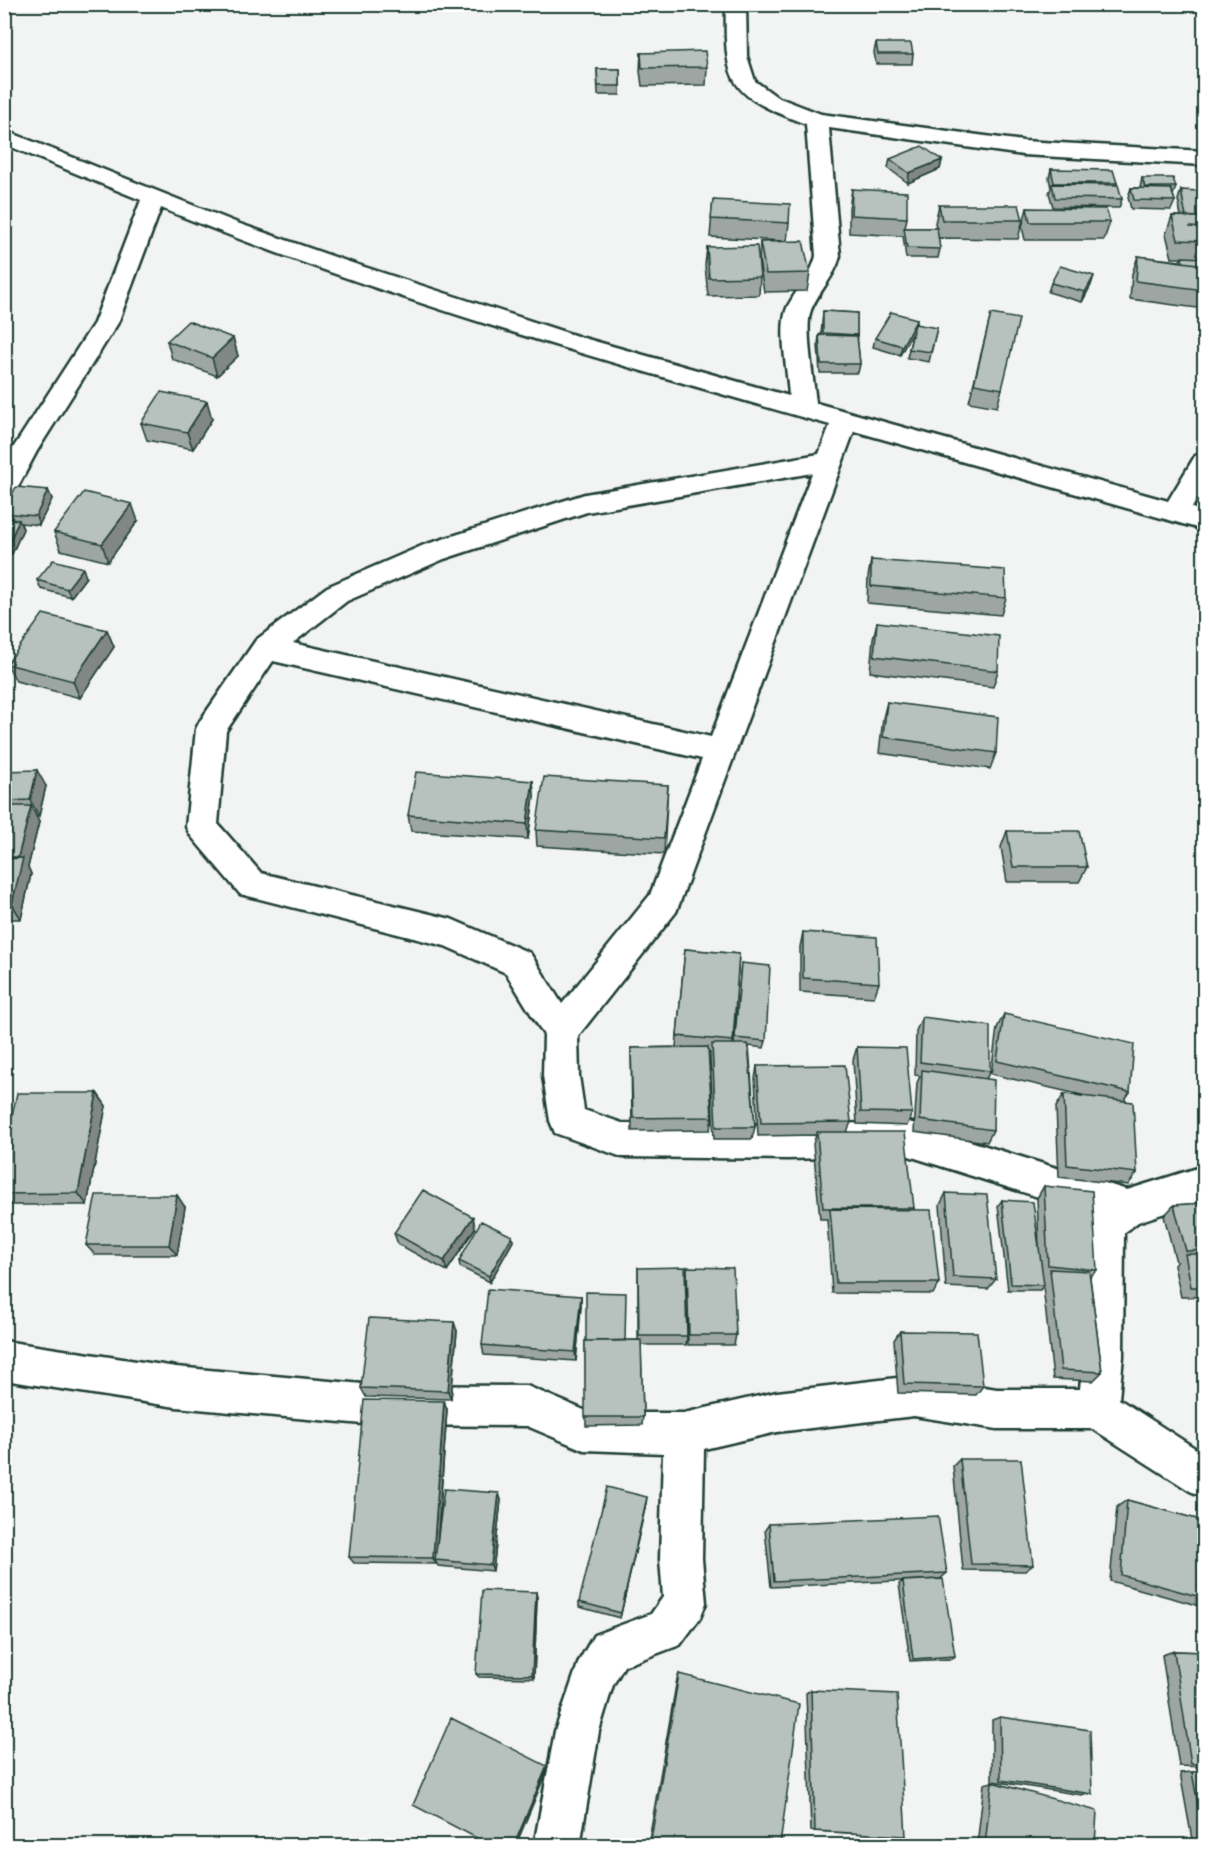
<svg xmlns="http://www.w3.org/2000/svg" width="1209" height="1850" font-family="Itim,sans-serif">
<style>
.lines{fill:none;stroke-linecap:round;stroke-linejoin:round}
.street-casing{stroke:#1f3d34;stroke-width:5}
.street{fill:#fff;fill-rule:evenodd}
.wall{fill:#9da6a3;stroke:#1f3d34;stroke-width:1.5}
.shaded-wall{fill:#808784;stroke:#1f3d34;stroke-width:1.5}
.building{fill:#b7c1bd;stroke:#1f3d34;stroke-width:1.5}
</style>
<rect width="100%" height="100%" fill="#f2f3f3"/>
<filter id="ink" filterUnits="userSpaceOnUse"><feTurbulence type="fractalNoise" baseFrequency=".0167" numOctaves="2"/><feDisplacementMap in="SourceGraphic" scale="12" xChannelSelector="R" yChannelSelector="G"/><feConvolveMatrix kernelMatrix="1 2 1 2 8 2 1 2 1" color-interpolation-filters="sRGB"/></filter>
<g filter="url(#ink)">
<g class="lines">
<!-- street casing -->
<g class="street-casing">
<path id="street" d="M726 4H746L747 56 755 81 777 97 821 114 1023 141 1204 151V165L1023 155 829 128 840 256C835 277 819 290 811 310 804 328 814 381 816 403L1168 501 1195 456 1204 453V485L1192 508 1204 512V530L854 431 680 902 676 912 578 1036 579 1076 584 1110 622 1123 787 1125 909 1122 1127 1190 1204 1166V1200L1138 1222 1124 1233 1123 1356 1119 1399 1204 1454V1497L1190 1491 1093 1429H997L914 1416 777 1432 704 1449 702 1559 706 1603 700 1618 680 1645 624 1666 613 1685 599 1731 580 1846H534L555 1731 579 1661 594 1635 651 1614 663 1597 660 1559 663 1453 584 1450 527 1426 374 1425 176 1407 4 1380V1341L176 1367 374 1385 527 1386 584 1410 639 1413H684L777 1392 914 1376 997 1389H1080L1083 1356 1087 1225 1092 1214 909 1156 787 1159 622 1157 555 1133 550 1121 543 1076 544 1035 506 973 445 946 240 894 191 836 186 827 196 729 200 721 256 640 327 587 424 545 585 494 819 454 830 425C605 361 378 297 161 208L118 323 37 451 14 494 4 496V462L94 323 141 200 4 144V130L240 224 349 262 580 337 789 396C788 373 778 329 787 308 796 289 811 277 816 256L806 124C730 95 724 86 726 4ZM812 473 711 737 293 643 347 601 444 559 587 512ZM273 661 702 759 650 895 562 1004 530 953 451 919 261 873 218 824 226 731Z"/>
</g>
<!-- street -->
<use href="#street" class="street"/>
</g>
<!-- wall -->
<path class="wall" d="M876 43 913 54 912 64H876L874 52Z
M641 53 707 67 706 85 642 86 640 71Z
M597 69H620V95H598Z
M890 159 942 160 940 169 908 183 888 168Z
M1051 169 1117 183 1116 185 1122 199 1119 208 1053 207 1049 193 1051 188 1049 178Z
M1142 178 1176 187 1173 195 1175 201 1171 210 1131 209 1128 197 1131 188H1140Z
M852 189 907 218 905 228H936L935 223 939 205 1023 220 1018 239 938 238 940 249 938 258H906L903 236 849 233V208Z
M1181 190 1199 194 1201 190 1204 191V309L1130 299 1132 274 1138 256 1180 261 1181 258H1172L1166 234 1172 216H1181L1178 200Z
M713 200 789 223 787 241 810 273 807 291 764 292 759 260 760 242 783 241 710 237Z
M1027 208 1110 222 1104 240H1025L1022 227Z
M707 247 760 277 759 295 708 296 705 265Z
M1051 283 1091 285 1082 302 1048 292Z
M823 311 857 313V336L860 364 858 373H820L818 345 819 335H821Z
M991 314 1002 389 997 407 969 402Z
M917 319 916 325 937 328 929 362 907 358 913 331 900 355 873 347 875 338Z
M233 338 238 356 217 376 172 359 167 341Z
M212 419 193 449 147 440 141 423Z
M48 490 52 499 39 525 21 523 23 529 12 554 4 553V519H6L4 516V510Z
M138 521 108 562 61 550 54 532Z
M871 560 1006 598 1001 615 867 603 868 577Z
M86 577 71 597 41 589 37 580Z
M877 622 998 671 993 687 870 672 873 639Z
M107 630 114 647 80 698 16 681 7 664Z
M887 702 996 753 990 769 879 753 883 718Z
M4 771 46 786 39 816H36L39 822 28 867 31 874 21 919H4Z
M533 781 534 796 528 839 411 831 408 815Z
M668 785 664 854 537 846 536 830Z
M1007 831 1087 867 1079 882H1007L1001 847Z
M803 932 879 983 874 997 800 992V947Z
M685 949 739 954 733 1044H734L741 963 766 1041 764 1048 749 1046 755 1127 752 1139H714L710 1057V1053L708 1052 712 1117 710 1130 632 1131 631 1048 676 1047Z
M1004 1014 1130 1092 1124 1101 1137 1173 1128 1185 1059 1177 1056 1107 1064 1094 1086 1096 991 1074 997 1028Z
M922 1017 990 1071 986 1079 993 1130 987 1142 914 1132 917 1083 920 1076 915 1075 916 1031Z
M857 1047 912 1113 907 1126 857 1124 853 1060Z
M757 1066 851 1122 847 1132 914 1208 913 1210 939 1283 933 1294 832 1293 827 1219H820L813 1144 816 1135 758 1136 755 1079Z
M97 1093 106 1106 87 1205H6L4 1204V1152Z
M1044 1186 1097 1270 1090 1277 1102 1372 1093 1381 1053 1379 1043 1286 1040 1290H1008L998 1206 1002 1200 1039 1247 1037 1198Z
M946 1193 996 1279 988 1289 946 1287 940 1205Z
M1204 1203V1297H1181L1174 1265 1177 1262H1176L1164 1216 1174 1205Z
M185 1207 177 1255H95L86 1245Z
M473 1217 475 1228 447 1271 398 1244 394 1233Z
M512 1236 513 1241 490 1282 460 1267 459 1261Z
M687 1267 736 1335 734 1345H688L686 1278Z
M638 1268 687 1336 686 1345H641L643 1417 642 1425 586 1426 585 1341 638 1340Z
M581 1296V1306L576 1361 484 1355 482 1345Z
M457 1331 451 1399 366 1397 361 1388Z
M900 1331 983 1386 976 1395 898 1393 894 1340Z
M447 1410 438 1538 501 1500 493 1571 438 1566 436 1562V1564L354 1563 349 1557Z
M960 1459 1033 1565 1025 1571 963 1570 953 1466Z
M1127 1500 1204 1521V1607L1110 1581 1117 1507Z
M646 1504 620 1618 579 1607V1602Z
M769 1524 947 1573 940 1579 771 1587 765 1530Z
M903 1581 955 1656 952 1659 910 1661 899 1584Z
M536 1592 537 1598 534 1678 479 1677 476 1674Z
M1174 1651 1204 1652V1767L1179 1766 1162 1655Z
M679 1674 780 1845H648L677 1679Z
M811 1690 906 1836 811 1831 806 1693Z
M1000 1717 1092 1794 1082 1795 992 1781V1720Z
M1192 1772H1204V1845H1193L1180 1773Z
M992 1782 1095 1845H977L984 1784Z"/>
<!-- shaded-wall -->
<path class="shaded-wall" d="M942 160 940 169 908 183 909 173Z
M1094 276 1091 285 1082 302 1085 292Z
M917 319 915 328 900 355 902 346Z
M233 338 238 356 217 376 212 358Z
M207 401 212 419 193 449 187 432Z
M48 490 52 499 39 525 36 516Z
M132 504 138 521 108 562 102 544Z
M19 520 23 529 12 554 8 545Z
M83 568 86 577 71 597 67 589Z
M107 630 114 647 80 698 73 681Z
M37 770 46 786 39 816 30 800Z
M533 781 534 796 528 839 527 824Z
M31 806 39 822 28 867 31 874 21 919 12 904 21 863 18 857Z
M97 1093 106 1106 87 1205 78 1193Z
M177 1195 185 1207 177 1255 169 1245Z
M473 1217 475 1228 447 1271 444 1261Z
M512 1236 513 1241 490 1282 489 1276Z
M581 1296V1306L576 1361 575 1352Z
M454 1322 457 1331 451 1399 448 1391Z
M444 1401 447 1410 436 1560H435L436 1564 433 1558Z
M499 1493 501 1500 493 1571 491 1565Z
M647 1497 646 1504 620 1618 621 1613Z
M536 1592 537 1598 534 1678 532 1675Z
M547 1766 548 1768 516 1845H514Z"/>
<!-- building -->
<path class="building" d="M876 43H911L913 54H878Z
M705 51 707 67 642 68 641 53Z
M597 69H620V86H598Z
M922 146 942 160 909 173 890 159Z
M1051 169 1113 170 1117 183H1054Z
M1142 178H1173L1176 187H1145Z
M1052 184 1118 185 1122 199 1055 198Z
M1131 188 1171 189 1175 201 1134 200Z
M852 189 907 192V218L851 215Z
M1181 190 1199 191 1204 217H1186Z
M1201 190 1204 191V217Z
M713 200 790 204 789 223 711 219Z
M939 205H1019L1023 220H942Z
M1027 208 1106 209 1110 222H1030Z
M1172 216 1204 217V228L1189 227 1204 228V241L1178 240Z
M904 228H937L940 249 907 248Z
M803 241 810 273 766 274 760 242Z
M757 246 760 277 709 278 707 247Z
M1138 256 1204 265V290L1136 281Z
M1182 257 1204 258V265L1183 262Z
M1060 266 1094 276 1085 292 1051 283Z
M823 311 857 313V335L823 333Z
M891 312 917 319 902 346 875 338Z
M991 314 1019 319 1002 389 974 384Z
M188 321 233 338 212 358 167 341Z
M915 324 937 328 931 352 909 349Z
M819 335 857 336 860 364H821Z
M161 392 207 401 187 432 141 423Z
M16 487 48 490 36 516 4 513V510Z
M84 492 132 504 102 544 54 532Z
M4 519 19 520 8 545H4Z
M53 560 83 568 67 589 37 580Z
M871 560 1005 570 1006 598 871 586Z
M43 614 107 630 73 681 7 664Z
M877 622 999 636 998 671 874 656Z
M887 702 998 717 996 753 883 737Z
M37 770 30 800 4 801V771Z
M416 772 533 781 527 824 408 815Z
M544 777 668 785 664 838 536 830Z
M4 806H31L18 857H4Z
M1007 831H1079L1087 867H1013Z
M23 858 12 904H4V859Z
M803 932 877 937 879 983 803 978Z
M685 949 739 954 733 1041 677 1036Z
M741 963 770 966 766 1041 735 1038Z
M1004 1014 1134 1044 1130 1092 997 1061Z
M922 1017 990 1026V1071L920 1062Z
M712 1044H748L755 1127H716Z
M708 1047 712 1117 633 1118 631 1048Z
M857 1047 906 1048 912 1113 861 1112Z
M845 1065 851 1122 761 1123 757 1066Z
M922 1070 994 1080 993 1130 920 1120Z
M17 1093H97L78 1193 4 1194V1152Z
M1064 1094 1133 1102 1137 1173 1067 1165Z
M817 1132H905L914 1208H823Z
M1044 1186 1092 1191 1097 1270 1048 1265Z
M423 1190 473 1217 444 1261 394 1233Z
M946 1193 987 1195 996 1279 953 1277Z
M96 1195H177L169 1245H86Z
M1002 1200 1033 1202 1044 1285 1011 1284Z
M1204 1203V1250L1186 1251 1174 1205Z
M830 1209 931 1210 939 1283H836Z
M481 1221 512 1236 489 1276 459 1261Z
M1185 1254H1204V1287H1191Z
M685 1267 687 1336H639L638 1268Z
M687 1267 733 1268 736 1335H689Z
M1050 1269 1089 1271 1102 1372 1061 1370Z
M488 1289 581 1296 575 1352 482 1345Z
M586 1292 626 1293 625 1341H586Z
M369 1318 454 1322 448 1391 361 1388Z
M900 1331 977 1332 983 1386 904 1384Z
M641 1340 643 1417H585V1341Z
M364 1400 444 1401 433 1558 349 1557Z
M960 1459H1021L1033 1565 971 1564Z
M607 1487 647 1497 621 1613 579 1602Z
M444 1489 499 1493 491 1565 435 1560Z
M1127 1500 1204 1521V1598L1121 1575Z
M938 1516 947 1573 774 1581 769 1524Z
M943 1579 955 1656 913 1659 903 1581Z
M482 1590 536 1592 532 1675 476 1674Z
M1174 1651 1204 1652V1764H1191Z
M679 1674 799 1704 780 1845H650Z
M811 1690 897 1694 906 1836 815 1831Z
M1000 1717 1090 1730 1092 1794 1001 1780Z
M451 1718 547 1766 514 1845H490L413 1805Z
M1192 1772H1204V1838Z
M992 1782 1097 1811 1095 1845H985Z"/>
</g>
<!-- margin -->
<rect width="1209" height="1850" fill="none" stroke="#fff" stroke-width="24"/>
<rect x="12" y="12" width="1185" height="1826" fill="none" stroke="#1f3d34" stroke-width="2" filter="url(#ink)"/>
</svg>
